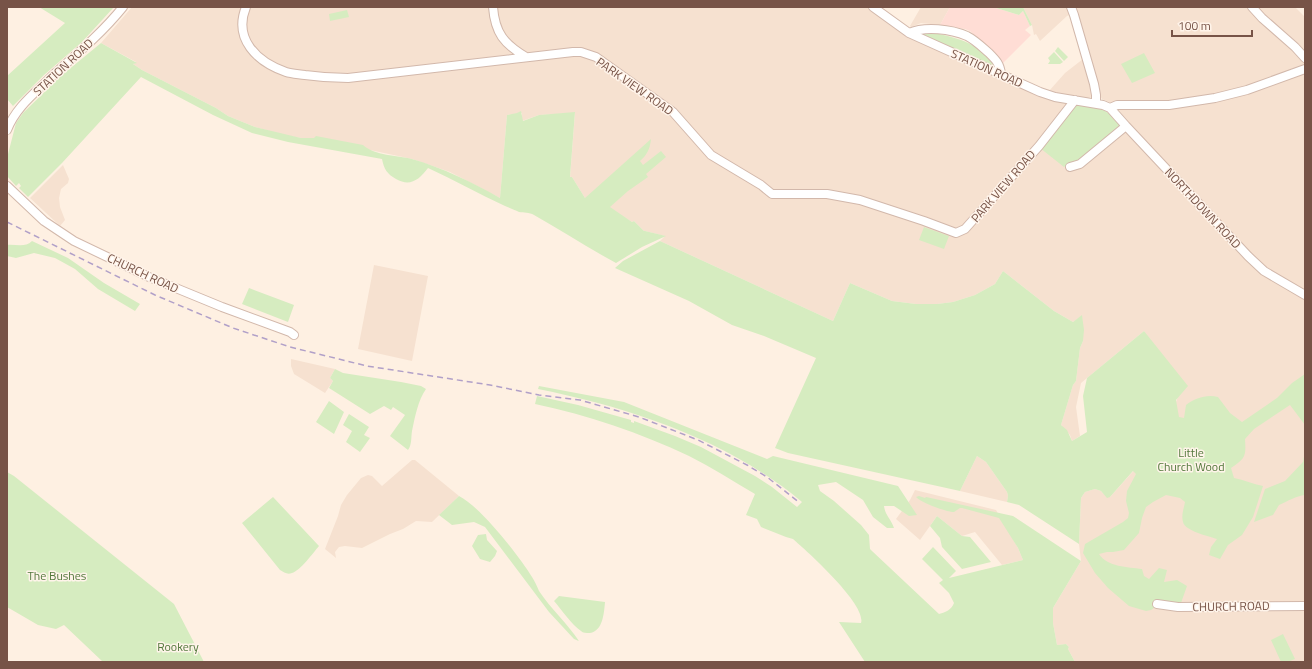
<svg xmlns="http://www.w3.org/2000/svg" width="1312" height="669" font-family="'Titillium Web',sans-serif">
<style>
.residential{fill:#f6e1d0}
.commercial{fill:#ffddd5}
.green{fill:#d6ecc0}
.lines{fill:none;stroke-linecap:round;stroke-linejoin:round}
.minor-casing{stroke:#d2b8ab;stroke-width:10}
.minor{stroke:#fff;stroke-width:8}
.rail{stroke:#b1a0c8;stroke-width:1.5;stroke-dasharray:6 4;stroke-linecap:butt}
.labels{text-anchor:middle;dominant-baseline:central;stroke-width:3;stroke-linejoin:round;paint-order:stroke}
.street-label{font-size:12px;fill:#775347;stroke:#fff4ea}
.park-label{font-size:12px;fill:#53783c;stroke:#fff4ea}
</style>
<rect width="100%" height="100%" fill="#fef0e2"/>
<!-- residential -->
<path class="residential" d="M132 7H867L902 33 935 49 1039 96 1047 99 1069 103 1121 126 1282 285 1305 300V662H1075L1068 649 1069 647 1066 644 1057 645 1053 623V608L1081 561 1079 544 1081 498 1085 492 1095 489 1101 491 1107 497H1110L1137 467 1176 402 1178 396 1181 392 1144 331 1081 383 1076 407 1080 436 1072 441 1070 435 1061 425 1073 385 1076 381 1080 348 1083 341 1082 316 1073 322 1054 311 1003 271 995 284 975 295 953 302 937 304H916L892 301 850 283 833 321 660 241 665 236 645 231H644L634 221 632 222 609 208 585 198 572 177 570 178 575 113 539 115 522 121V113L507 115 500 198 450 172 412 159 314 138H301L284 135 255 127 228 116 216 108 142 70 133 64 136 62 101 43Z
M921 7H950L940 25 921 23 911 27 910 26Z
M1023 7H1295L1305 17V290L1292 284 1267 268 1251 254 1129 124 1114 104 1102 99 1099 94 1077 12 1067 16 1040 41 1036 34 1034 35 1032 25Z
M1083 59 1091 85 1093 94 1091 97 1087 98 1056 94 1049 91 1065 73Z
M63 165 69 179 68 183 61 189 59 198 60 207 65 220 60 226 30 198Z
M374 265 428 276 412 361 358 349Z
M291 359 335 369 330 378 333 381 325 393 294 374 291 366Z
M977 456 986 462 1007 492 1008 496 1007 502 960 491Z
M412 460H415L459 496 432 522 416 521 403 529 390 534 362 548 345 546 339 547 335 552 336 558 325 549 338 516 341 505 347 495 361 478 368 475 372 476 382 486Z
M915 490 996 510 1018 548 1023 560 1002 565 975 532 962 536 937 516 920 540 896 519 910 500Z"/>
<!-- commercial -->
<path class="commercial" d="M950 7H993L1019 15 1023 11 1030 26 1025 30 1031 35 1003 63 970 31 965 29 940 25Z"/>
<!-- green -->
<path class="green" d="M39 7H114L82 42 44 75 13 106 7 99V76L65 23Z
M993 7H1023L1032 25 1030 26 1023 11 1019 15Z
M347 10 349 17 330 21 329 14Z
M935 33C958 38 981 44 994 65L993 67 919 34Z
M101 43 137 63 133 64 142 70 216 108 228 116 255 127 301 138H314L316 136 363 145C375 156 397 155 412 159 443 168 472 182 500 198L507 115 517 113 521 111 523 121 539 115 575 112 570 177H572L585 198 651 139C650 149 647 155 640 161L643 165 661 151 666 157 646 174 648 177 628 191 610 207 632 222 634 221 644 231H645L666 236 642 247 616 263C588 248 561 230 534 215 529 212 524 213 519 212 515 210 510 208 505 206 479 194 454 180 428 168 419 180 410 187 396 179 387 174 384 169 382 159L288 142 252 133 213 115 141 77 62 163 28 197 19 188 21 186 19 183 16 186 7 176V158L16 123 23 113 61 76Z
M1058 47 1068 57 1064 61 1055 51Z
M1054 52 1063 62 1060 64H1048L1050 61 1048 58Z
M1144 53 1155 73 1132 83 1121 64Z
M1076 103C1101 108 1105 107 1121 126L1080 161 1071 163 1064 167 1040 148Z
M924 227 949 236 944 249 919 240Z
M32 241 68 258 104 283 140 304 135 311 98 289 75 269 55 258 34 253 16 258 7 256V245C16 244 25 248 32 241Z
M660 241 833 321 850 283 892 301 916 304H937L953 302 975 295 995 284 1003 271 1054 311 1073 322 1082 315 1084 330 1083 341 1080 348 1076 381 1073 385 1061 425 1067 430 1072 441 1087 432 1083 396 1087 378 1144 331 1188 386 1176 400 1179 417 1184 418 1186 405C1195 398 1207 394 1218 397L1230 413 1242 422 1277 398 1292 383 1305 374V425L1290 405 1254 429 1245 439C1246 456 1246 458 1231 468L1234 478C1244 480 1253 484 1263 486L1253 517 1242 535 1228 545 1220 559 1209 555 1211 547 1217 539C1208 536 1185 531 1183 522 1181 515 1184 508 1185 502L1180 498 1166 495 1153 502 1146 507 1142 518 1139 533 1124 550 1113 552H1107L1099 554C1107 567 1128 567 1142 569L1144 576 1149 579 1159 568 1167 570 1164 582 1177 580 1187 586 1181 603 1164 601 1151 610 1146 611 1129 606 1108 588 1095 573 1083 553 1085 544 1123 522 1128 518 1129 513 1126 501 1127 491 1136 474 1133 471 1110 497 1107 498 1101 491 1095 489 1085 492 1081 498 1079 544 1019 505 1007 502 1008 496 1007 492 986 462 977 456 960 491 788 453 775 448 816 358 764 336 732 325 689 301 615 268 623 261Z
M249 288 294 305 288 322 242 304Z
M335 369 343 373 401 382 421 386 426 389C418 400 415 417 412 431 411 437 412 445 408 450L390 436 405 415 393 407 391 410 384 406 370 414 329 388 333 381 330 378Z
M539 386 624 402 767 459 773 456 898 486 917 515 909 516 894 506H884C885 515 891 519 894 528H887L873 517 863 500 836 482 818 485 820 491 834 501 861 525 869 535 870 549 872 551 939 614C946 612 951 610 954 603L949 593 939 583 943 580 922 559 933 547 956 571 949 578 1023 560 1018 548 999 518 962 508H960L954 512C946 512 922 503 916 497L919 496 925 498 926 497 1013 516 1081 561 1053 608V623L1057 645 1066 644 1069 647 1068 649 1075 662H865L839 622 861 623C867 605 808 552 793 539L786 537 761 527 757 519 746 515 755 494C733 481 711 467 689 456 640 433 588 415 535 404L537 396 578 405 631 420V422L634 423V421L675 436 701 447 755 476 772 487 797 507 802 502C728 440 632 408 538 389Z
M329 401 344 412 334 434 316 422Z
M349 414 369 427 364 435 370 438 360 452 346 442 352 431 343 425Z
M1305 451V495C1296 496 1288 501 1279 505L1273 515 1254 522 1265 489 1285 481 1303 462Z
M7 472 14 476 174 604 204 662H103L64 625 56 629 38 625 7 607Z
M459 496C481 507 519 556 532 577 535 582 537 586 539 591 551 609 567 623 579 641L574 639 549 612 485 527 474 522 452 525 439 515Z
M273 497 319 546C313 553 300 571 292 573 287 575 284 572 280 570L242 523Z
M937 516 962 536 970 537 991 562 962 569 942 547 940 538 930 526Z
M486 534 487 540 497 551 495 556 490 562 480 559 472 546 478 535Z
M559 596 605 602C604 613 603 631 590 633 586 633 583 633 581 631 572 625 561 609 554 601Z
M1283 634 1295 659 1287 662H1281L1271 640Z"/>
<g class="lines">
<!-- minor casing -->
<g class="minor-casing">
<path id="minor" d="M246 7C233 39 257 62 286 72 292 74 299 74 305 75 319 77 333 78 348 78L573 52H581L596 57 673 112 711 155 761 185 772 194H827L860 200 924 221 956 233 965 229 1039 146 1075 100
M493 7C495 33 504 44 526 57
M873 7 909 33 1040 92 1055 97 1103 105 1110 108 1126 126 1248 256 1264 271 1305 295
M1071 7 1074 15 1094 84 1096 95V103
M1252 7 1262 18 1295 47 1305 58
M909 33C925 26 951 29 967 36 975 40 982 47 989 53 996 60 1000 64 1001 74
M1110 108 1117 105H1169L1215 98 1247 90 1305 69
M7 130C16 107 35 93 52 76 77 54 102 33 123 7
M1070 167 1080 164 1126 126
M7 186 44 221 74 241 149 277 222 307 290 332 294 335
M1157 604 1178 607 1305 606"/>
</g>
<!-- minor -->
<use href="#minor" class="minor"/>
<!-- rail -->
<path class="rail" d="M7 222 155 295 233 328 290 347 367 366 490 385 539 395 580 400 639 417 698 440 747 465 767 477 800 503"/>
</g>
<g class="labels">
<!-- street labels -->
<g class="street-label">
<text transform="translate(63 67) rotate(-43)">STATION ROAD</text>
<text transform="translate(987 68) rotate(24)">STATION ROAD</text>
<text transform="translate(635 86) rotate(35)">PARK VIEW ROAD</text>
<text transform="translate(1003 186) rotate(-49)">PARK VIEW ROAD</text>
<text transform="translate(1203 208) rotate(47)">NORTHDOWN ROAD</text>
<text transform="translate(143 273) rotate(25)">CHURCH ROAD</text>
<text transform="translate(1231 606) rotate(-1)">CHURCH ROAD</text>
</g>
<!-- park labels -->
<g class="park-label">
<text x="1191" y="452">Little<tspan x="1191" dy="14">Church Wood</tspan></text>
<text x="57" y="575">The Bushes</text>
<text x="178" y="646">Rookery</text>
</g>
</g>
<!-- border -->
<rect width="1312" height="669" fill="none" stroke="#775347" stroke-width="16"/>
<!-- scale -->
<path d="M1172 30v6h80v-6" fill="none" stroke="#775347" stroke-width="2"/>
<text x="1178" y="30" font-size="12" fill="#775347" stroke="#fff4ea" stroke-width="3" paint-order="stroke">100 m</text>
</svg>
